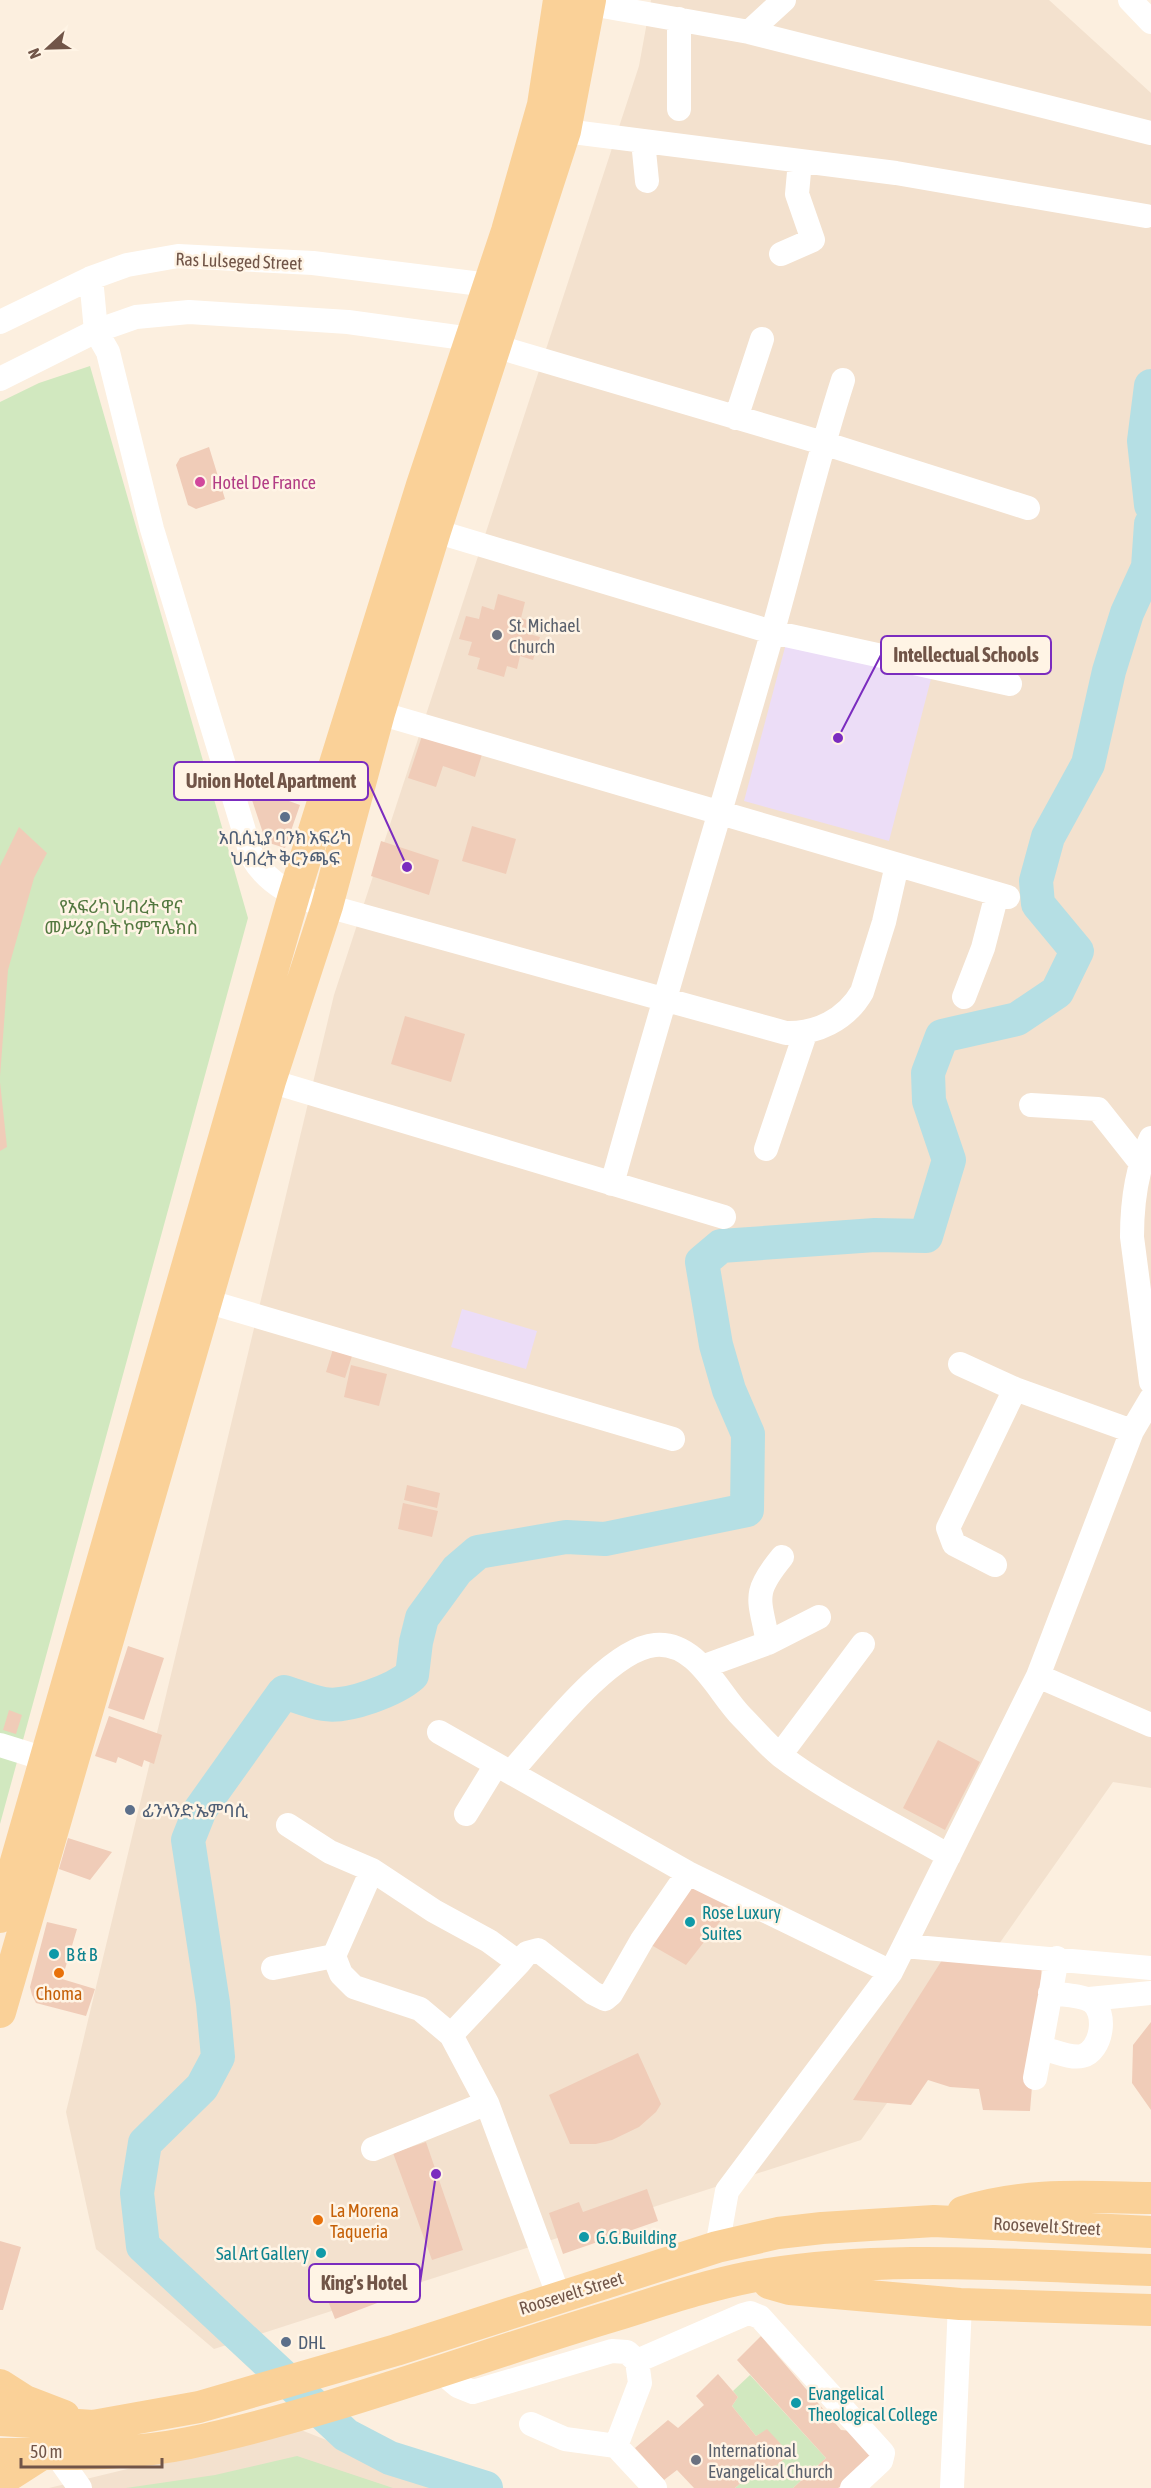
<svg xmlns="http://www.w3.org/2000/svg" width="1151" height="2488" font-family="'Asap Condensed','Noto Sans Ethiopic',sans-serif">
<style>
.residential{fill:#f3e1ce}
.education{fill:#ecddf7}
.green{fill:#d1e8bf}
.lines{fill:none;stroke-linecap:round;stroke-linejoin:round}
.river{stroke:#b5dfe4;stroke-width:34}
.building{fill:#f0ccb8}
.minor{stroke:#fff;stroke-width:24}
.major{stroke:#fad198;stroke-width:32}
.hotel-dot{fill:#d1479c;stroke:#fff4e5;stroke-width:2}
.worship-dot{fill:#6b7280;stroke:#fff4e5;stroke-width:2}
.service-dot{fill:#5c6f8a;stroke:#fff4e5;stroke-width:2}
.culture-dot{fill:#0f9aa8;stroke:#fff4e5;stroke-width:2}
.food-dot{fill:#e8710a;stroke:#fff4e5;stroke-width:2}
.labels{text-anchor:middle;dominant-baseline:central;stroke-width:5;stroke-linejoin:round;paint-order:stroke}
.street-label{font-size:18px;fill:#715548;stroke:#fff4e5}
.hotel-label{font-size:18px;fill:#b23c85;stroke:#fff4e5;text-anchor:start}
.worship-label{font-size:18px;fill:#5b616d;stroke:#fff4e5;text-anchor:start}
.service-label{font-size:18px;fill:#4e5e75;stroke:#fff4e5;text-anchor:start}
.park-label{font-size:18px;fill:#537840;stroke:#fff4e5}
.culture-label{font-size:18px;fill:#0d838f;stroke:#fff4e5;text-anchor:start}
.food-label{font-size:18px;fill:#c56008;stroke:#fff4e5}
.leader{fill:none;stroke:#7b2cbf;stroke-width:2}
.callout-dot{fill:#7b2cbf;stroke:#fff4e5;stroke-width:2}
.callout{fill:#fff4e5;stroke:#7b2cbf;stroke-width:2}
.callout-label{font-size:20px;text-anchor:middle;font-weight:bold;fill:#715548}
</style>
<rect width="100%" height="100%" fill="#fcefdf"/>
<!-- residential -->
<path class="residential" d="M651 0H1049L1151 93V1788L1113 1782 861 2140 214 2349 96 2249 66 2112 334 995 639 66Z
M296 2428 359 2453 455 2481 468 2488H49Z"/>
<!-- education -->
<path class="education" d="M788 636 932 675 889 841 744 801Z
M462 1309 537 1331 526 1369 451 1347Z"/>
<!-- green -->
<path class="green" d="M90 366 248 918 0 1824V402L39 383Z
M750 2375 826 2458 793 2488H735L755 2471 763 2476 767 2430 756 2436 732 2406 738 2397 733 2391Z
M297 2456 393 2488H126L215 2475Z"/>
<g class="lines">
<!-- river -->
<path class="river" d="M1151 386 1144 441 1151 505
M486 2488 390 2458 346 2435 143 2246 137 2193 145 2143 202 2087 218 2057 213 2003 188 1840 200 1810 284 1692C297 1696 311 1702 324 1704 348 1708 395 1690 412 1675L416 1642 422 1618 457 1570 478 1552 566 1537 605 1539 747 1510 748 1434 729 1390 716 1345 702 1262 721 1246 875 1235 926 1236 949 1160 929 1101 928 1073 942 1036 1017 1019 1057 992 1077 951 1038 904 1036 881 1048 837 1088 764 1109 671 1127 613 1148 567 1151 524"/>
</g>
<!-- building -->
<path class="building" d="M209 447 225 499 196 509 188 505 176 465 180 458Z
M498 594 525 602 521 618 530 621 526 633 540 637 533 660 520 656 517 669 507 666 504 677 477 669 480 658 468 655 472 642 459 639 466 616 479 619 482 606 494 610Z
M424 730 483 751 475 777 443 766 436 787 408 778Z
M256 789 300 805 285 848 266 842 252 800Z
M472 826 516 839 506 874 462 861Z
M19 827 47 853 34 878 8 970 0 1077V866Z
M381 841 439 860 429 895 371 876Z
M405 1016 465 1034 451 1082 391 1064Z
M0 1082 7 1147 0 1151Z
M334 1346 353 1353 345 1378 326 1372Z
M351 1365 387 1374 379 1406 344 1397Z
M407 1485 440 1493 437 1508 404 1500Z
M403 1503 438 1511 432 1537 398 1529Z
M128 1646 164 1658 144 1720 108 1708Z
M9 1710 22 1715 16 1734 3 1730Z
M109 1716 162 1735 154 1764 144 1760 142 1767 118 1757 116 1763 95 1756Z
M938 1740 980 1762 945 1830 903 1808Z
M68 1838 112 1852 90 1880 59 1869Z
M690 1877 736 1901 686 1965 646 1942Z
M47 1922 77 1929 62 1979 95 1989 86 2016 36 2003 32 1995 30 1987Z
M944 1957 1042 1964 1030 2111 983 2110 979 2089 950 2087 928 2080 911 2105 853 2100Z
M1151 2022V2110L1132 2083 1133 2045Z
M638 2053 661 2104 656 2112 639 2127 612 2140 596 2144H570L549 2095Z
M426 2142 463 2250 432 2260 393 2153Z
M647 2189 658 2221 563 2254 549 2213 579 2202 583 2212Z
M0 2241 21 2247 3 2310H0Z
M391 2268 401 2294 335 2319 325 2293Z
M761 2336 841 2430 853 2431 879 2460 838 2488H793L826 2458 737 2360Z
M718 2374 738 2397 732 2406 756 2436 767 2429 790 2454 763 2477 755 2471 735 2488H694L677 2470 664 2480 635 2448 668 2420 678 2428 704 2405 696 2396Z"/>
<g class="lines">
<!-- minor -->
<path class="minor" d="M1130 0 1151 22
M574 1 749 32 1151 133
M679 19V109
M749 32 784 0
M565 131 896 173 1146 216
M643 141 647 181
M781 254 813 240 797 194 800 161
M91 278 96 331 108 352 152 529 252 857C270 887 295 896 327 906L786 1033C816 1034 846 1020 862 992L884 922 897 865
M0 322 91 278 127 265 178 256 313 263 489 285
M0 379 96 331 136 317 189 312 348 322 471 339 823 443 1028 508
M736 418 762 339
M435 531 772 632 1010 684
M379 713 1008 897
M964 997 983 948 997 894
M270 1081 724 1217
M1031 1105 1098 1109 1140 1162
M1151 1138C1136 1169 1132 1203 1132 1237L1151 1382
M766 1149 805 1034
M612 1184C663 1000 719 818 772 634 796 549 816 464 843 380
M206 1301 673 1439
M960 1364 1015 1389
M995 1565 954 1544 948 1528 1015 1389 1132 1431
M768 1643 819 1617
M702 1667 768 1643C760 1598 751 1595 782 1557
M1038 1676 1151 1725
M439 1732 688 1873 891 1972
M0 1745 61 1764
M780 1755 863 1644
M511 1772C542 1738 609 1649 655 1645 697 1641 718 1693 742 1717 755 1730 767 1745 781 1756 831 1794 894 1824 949 1856
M466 1814 496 1765
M288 1825 330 1852 372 1870 434 1911 489 1941 519 1963 527 1953 538 1950 593 1993 605 1999 611 1994 642 1940 688 1873
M904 1946 1151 1968
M334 1956 372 1870
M273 1968 334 1956 341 1974 354 1987 420 2009 451 2035 487 2103 559 2297
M1089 1999 1151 1993
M451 2035 519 1963
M1041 2048C1052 2050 1071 2059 1082 2056 1102 2051 1108 2012 1091 2001 1081 1995 1062 1995 1050 1993
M1035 2078 1057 1958
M373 2149 487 2103
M717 2247 727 2191 891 1972 904 1946 1038 1676 1132 1431 1151 1399
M637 2361 743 2315 750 2313 760 2317 883 2453 881 2461 852 2488
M440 2371 458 2386 473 2392 612 2351 627 2352 637 2361 640 2383 616 2446 565 2439 531 2424
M616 2446 655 2488
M56 2454 80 2488
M952 2488 960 2304"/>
<!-- major -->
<path class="major" d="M0 1917 294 895 422 485 507 231 543 105 559 0
M0 2012 270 1081 327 906 379 713 435 531 565 131 590 0
M963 2212C1025 2192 1087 2197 1151 2198
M769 2283 790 2289 960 2304 1151 2310
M0 2385 25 2401 64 2416
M0 2420 93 2426 199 2407 396 2350 717 2247 778 2233 822 2228 934 2221 1151 2232
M0 2454C63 2454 127 2456 189 2443 333 2412 472 2358 613 2316 658 2302 704 2286 750 2277 882 2253 1018 2266 1151 2270
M0 2481 42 2454"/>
</g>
<!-- markers -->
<circle class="hotel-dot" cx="200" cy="482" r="6"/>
<g class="worship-dot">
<circle cx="497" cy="635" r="6"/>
<circle cx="696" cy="2460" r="6"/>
</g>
<g class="service-dot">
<circle cx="285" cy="817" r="6"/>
<circle cx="130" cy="1810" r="6"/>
<circle cx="286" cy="2342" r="6"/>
</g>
<g class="culture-dot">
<circle cx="690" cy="1922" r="6"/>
<circle cx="54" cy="1954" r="6"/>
<circle cx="584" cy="2237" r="6"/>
<circle cx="321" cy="2253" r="6"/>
<circle cx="796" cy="2403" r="6"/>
</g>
<g class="food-dot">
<circle cx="59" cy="1973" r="6"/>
<circle cx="318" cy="2220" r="6"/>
</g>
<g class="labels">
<!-- street labels -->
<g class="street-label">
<text transform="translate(239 261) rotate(2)">Ras Lulseged Street</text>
<text transform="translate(1047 2226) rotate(3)">Roosevelt Street</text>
<text transform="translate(571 2293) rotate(-17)">Roosevelt Street</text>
</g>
<!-- hotel labels -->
<g class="hotel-label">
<text x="212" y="482">Hotel De France</text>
</g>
<!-- worship labels -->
<g class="worship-label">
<text x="509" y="625">St. Michael<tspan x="509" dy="21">Church</tspan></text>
<text x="708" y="2450">International<tspan x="708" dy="21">Evangelical Church</tspan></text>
</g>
<!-- service labels -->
<g class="service-label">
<text x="285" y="837" text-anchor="middle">አቢሲኒያ ባንክ አፍሪካ<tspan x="285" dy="21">ህብረት ቅርንጫፍ</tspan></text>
<text x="142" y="1810">ፊንላንድ ኤምባሲ</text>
<text x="298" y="2342">DHL</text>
</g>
<!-- park labels -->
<g class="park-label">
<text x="121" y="906">የአፍሪካ ህብረት ዋና<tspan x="121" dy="21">መሥሪያ ቤት ኮምፕሌክስ</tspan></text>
</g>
<!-- culture labels -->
<g class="culture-label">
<text x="702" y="1912">Rose Luxury<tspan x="702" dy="21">Suites</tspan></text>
<text x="66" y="1954">B &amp; B</text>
<text x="596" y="2237">G.G.Building</text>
<text x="309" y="2253" text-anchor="end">Sal Art Gallery</text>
<text x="808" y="2393">Evangelical<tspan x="808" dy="21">Theological College</tspan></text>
</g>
<!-- food labels -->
<g class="food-label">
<text x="59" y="1993">Choma</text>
<text x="330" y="2210" text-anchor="start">La Morena<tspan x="330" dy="21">Taqueria</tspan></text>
</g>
</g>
<!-- callouts -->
<path class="leader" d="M838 738L881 655M407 867L368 781M436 2174L420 2283"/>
<g class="callout-dot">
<circle cx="838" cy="738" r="6"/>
<circle cx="407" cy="867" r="6"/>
<circle cx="436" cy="2174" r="6"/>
</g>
<g class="callout">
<rect x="881" y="636" width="170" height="38" rx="6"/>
<rect x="174" y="762" width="194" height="38" rx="6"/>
<rect x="309" y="2264" width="111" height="38" rx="6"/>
</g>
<g class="callout-label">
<text x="966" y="662">Intellectual Schools</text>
<text x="271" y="788">Union Hotel Apartment</text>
<text x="364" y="2290">King's Hotel</text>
</g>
<!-- north arrow -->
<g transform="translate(48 48) rotate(248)" stroke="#fff4e5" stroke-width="4.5" paint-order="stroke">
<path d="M0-4.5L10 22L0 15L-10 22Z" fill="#715548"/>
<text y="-9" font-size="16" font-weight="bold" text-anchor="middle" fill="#715548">N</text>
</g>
<!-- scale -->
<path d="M21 2458v9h141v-9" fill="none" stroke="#715548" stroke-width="3"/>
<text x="30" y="2458" font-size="18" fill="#715548" stroke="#fff4e5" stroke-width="4.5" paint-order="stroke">50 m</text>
</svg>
